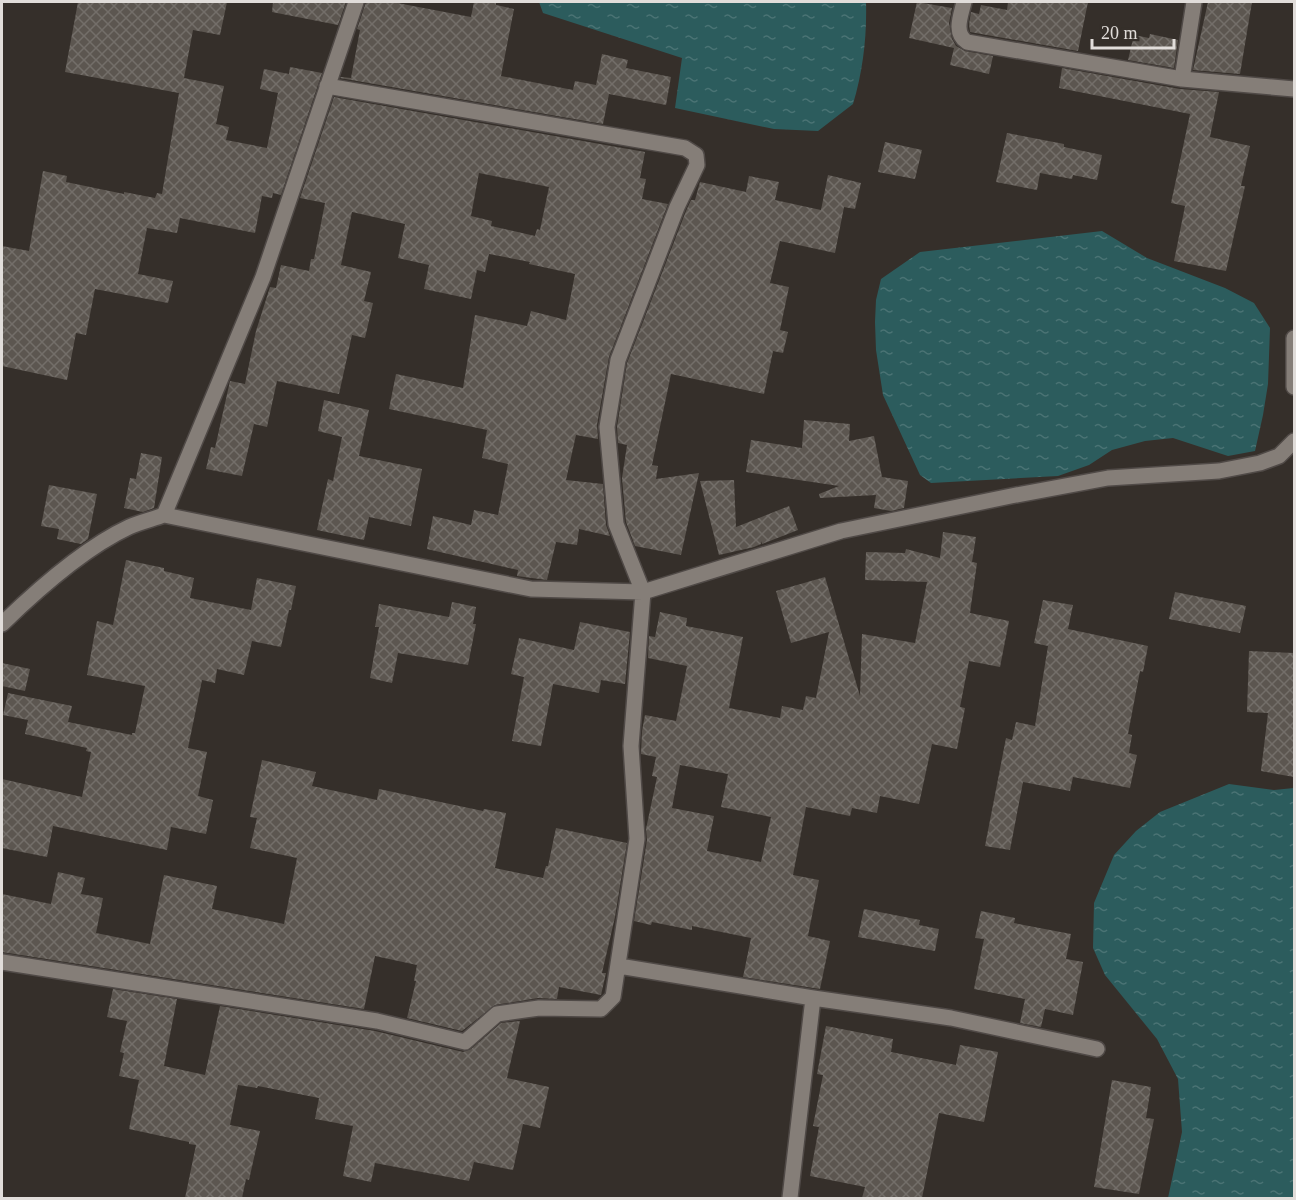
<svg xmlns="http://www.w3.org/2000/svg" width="1296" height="1200" font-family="'Times New Roman',serif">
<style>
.water{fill:url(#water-ripples)}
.building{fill:url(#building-cross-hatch);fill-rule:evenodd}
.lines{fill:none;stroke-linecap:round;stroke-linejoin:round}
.street-casing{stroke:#504a47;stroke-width:18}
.street{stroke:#857e78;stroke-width:15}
</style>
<defs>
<pattern id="water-ripples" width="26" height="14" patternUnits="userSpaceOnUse" patternTransform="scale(1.5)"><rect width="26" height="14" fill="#2c5c5d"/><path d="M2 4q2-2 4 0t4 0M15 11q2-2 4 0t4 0" fill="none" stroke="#4a7374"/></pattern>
<pattern id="building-cross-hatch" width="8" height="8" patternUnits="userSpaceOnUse" patternTransform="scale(1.5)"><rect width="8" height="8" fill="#5c5650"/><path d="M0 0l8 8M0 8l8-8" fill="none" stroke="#736e69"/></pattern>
</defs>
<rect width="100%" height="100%" fill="#352f2a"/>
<!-- water -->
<path class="water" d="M539 2H866C867 36 863 71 853 104L818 131 774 129 675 108 682 58 543 13Z
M1102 231 1147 258 1225 288 1254 303 1270 328 1268 384 1263 415 1255 451 1228 456 1173 438 1145 441 1112 450 1089 465 1058 476 931 483 920 475 883 395 876 350 875 322 876 300 881 279 920 252Z
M1229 784 1274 790 1294 788V1198H1168L1182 1132 1178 1079 1157 1039 1105 975 1093 948 1094 903 1114 855 1136 831 1160 812Z"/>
<!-- building -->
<path class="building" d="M78 2H227L220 35 193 30 184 78 224 86 216 124 229 127 226 140 267 148 278 93 260 89 264 69 289 74 290 67 322 73 281 195 273 193 272 198 262 196 255 233 180 218 177 233 147 228 138 274 173 281 168 303 95 289 86 335 76 333 67 380 2 366V246L29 251 43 171 67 176 66 182 124 194V192L155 198 157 193 162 194 179 93 65 72Z
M273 2H346L338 25 272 12Z
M366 2H392L471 17 474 2H496V5L514 9 501 76 573 90 575 81 596 85 602 54 628 60 626 68 671 77 666 105 609 94 603 124 340 78 341 77 351 78 360 30 357 29Z
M917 2 952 8 949 23 952 39 956 46 965 51 993 56 989 74 950 65 954 48 909 38Z
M1008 2H1088L1078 51 970 32 969 24 971 12 979 14 981 5 1007 10Z
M1208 2H1252L1240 74 1193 70Z
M1150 34 1178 40 1174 68 1128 60 1134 35 1149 38Z
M1062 68 1180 89 1219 92 1210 137 1250 146 1241 186H1245L1226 271 1174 261 1185 206 1171 203 1190 114 1059 88Z
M334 97 645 152 640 178 646 179 642 199 668 204 609 357 597 425 598 439 576 435 566 480 603 484 606 525 610 536 579 529 577 545 556 542 547 580 517 576 518 570 427 549 433 516 471 525 474 510 498 515 508 464 482 458 487 430 389 409 396 374 463 388 475 315 527 326 531 311 566 320 575 274 529 264 530 262 489 254 485 272 477 270 471 299 424 289 429 265 398 258 405 224 352 212 341 265 371 272 364 301 373 303 365 338 352 335 339 394 277 381 267 427 254 424 242 476 206 469 211 447 215 448 230 381 245 384 256 331 270 287 276 288 281 265 309 271 311 259H314L325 203 300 198ZM479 173 549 187 540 230 537 229 535 236 491 226 492 221 471 216Z
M1007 133 1064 144V147L1102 155 1097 180 1073 175 1072 179 1040 173 1037 190 996 182Z
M885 142 922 150 915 179 878 172Z
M828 175 861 183 855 209 844 207 835 253 780 241 770 283 789 287 780 330 788 332 783 353 773 351 764 394 671 374 652 465 658 466 656 479 699 473 681 555 635 546 626 522 622 478 627 445 618 443 617 427 627 363 686 211 691 200H695L700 182 746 192 749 176 779 182 775 200 821 210Z
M324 400 369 410 359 456 422 469 411 526 369 517 364 540 317 530 328 479 333 481 342 437 318 431Z
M804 420 850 424 849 441 874 436 882 477 908 481 904 508 891 511 874 508 876 495 820 498 819 494 839 486 746 472 751 440 802 448Z
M141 453 162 457 154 508 143 512 124 508 130 478 136 479Z
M734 480 736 527 789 506 798 530 762 544 761 541V544L754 547 719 555 700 481Z
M49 485 97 494 88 539 81 544 57 539 59 529 41 526Z
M943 532 976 537 972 562 977 563 970 613 1009 621 1000 667 969 661 960 707 965 708 957 749 932 744 919 804 880 796 877 813 852 808 850 816 806 807 793 875 819 880 808 936 830 941 820 989 743 977 751 938 692 926V930L652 922 651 925 634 921 647 840 646 829 657 777 652 776 656 757 641 754 642 731 645 715 676 721 687 666 648 658 649 636 655 637 660 612 687 618 686 626 743 637 729 708 780 718 782 706 803 710 806 696 816 698 829 632 791 643 776 591 825 577 860 696 862 634 915 643 927 582 865 580 866 552 905 553 906 549 940 558ZM680 765 728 774 721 807 771 817 761 862 707 851 714 816 672 808Z
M126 560 164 568V571L194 578 190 598 251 610 257 578 296 586 291 610H289L281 647 252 641 244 675 217 669 215 683 202 680 188 748 207 752 198 796 213 800 206 834 171 827 167 850 53 826 47 857 2 848V779L82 797 91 752 86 751 87 748 25 734 28 720 3 715 8 693 72 706 68 722 132 735V733H135L145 686 87 675 97 621 113 625Z
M1175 592 1246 606 1240 633 1169 619Z
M1043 600 1073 605 1068 629 1148 646 1143 672 1140 671 1128 734 1132 735 1129 753 1137 755 1130 788 1073 777 1070 791 1023 782 1010 850 985 846 1006 738 1012 740 1016 722 1035 726 1048 646 1034 643Z
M452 602 476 607 473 624H476L468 665 398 653 392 683 370 678 379 627H375L379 604 449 617Z
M580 622 630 632 625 684 601 680 599 693 553 684 541 746 512 741 524 677 511 674 519 638 574 650Z
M1249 651 1294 653V777L1261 771 1268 713 1247 712Z
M2 663 30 669 25 691 2 686Z
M262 760 316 772 312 786 377 800 379 789 483 811 484 809 506 813 495 868 543 878 546 866H548L556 828 627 843 615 917 602 973H606L601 995 559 987 557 999 538 998 495 1005 462 1031 407 1018 416 981H414L417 965 375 956 364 1009 2 952V894L51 904 58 872 85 878 81 894 103 898 96 933 150 944 164 875 217 886 212 909 284 924 297 858 250 848 257 818 250 817Z
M864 909 920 920 919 925 939 929 935 951 858 937Z
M981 911 1015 918 1014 923 1071 934 1066 959 1083 962 1073 1015 1045 1009 1041 1027 1020 1023 1025 999 974 989 984 939 975 938Z
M113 989 177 999 164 1066 205 1075 220 1006 375 1031 463 1052 471 1049 501 1023 520 1021 507 1078 549 1087 540 1128 523 1124 513 1170 474 1162 469 1181 375 1163 371 1182 343 1176 353 1126 315 1119 319 1098 258 1086 257 1088 238 1085 230 1125 260 1131 249 1180 246 1179 242 1198H185L196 1145 189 1144V1142L129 1129 139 1080 119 1076 124 1053 120 1052 127 1021 107 1017Z
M826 1026 893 1039 891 1052 956 1065 960 1045 998 1052 984 1122 939 1113 922 1198H862L865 1187 810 1176 819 1127 813 1126 823 1075 817 1074Z
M1112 1080 1151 1087 1146 1118 1154 1119 1139 1194 1094 1187Z"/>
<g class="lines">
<!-- street casing -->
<g class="street-casing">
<path id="street" d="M964 2C961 15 953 33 967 42L1182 79
M1194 2 1182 79 1294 89
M1294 338V387
M164 515 531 589 643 592 841 531 1011 496 1108 478 1219 471 1260 463 1279 456 1294 441
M2 624C37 590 84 548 129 527 140 522 153 519 164 515L263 277 356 2
M2 962 377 1021 465 1042 497 1014 539 1008 601 1009 613 997 637 839 631 746 643 592 616 524 607 427 618 360 677 207 697 165 696 155 685 148 327 86
M619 966 813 998 951 1018 1097 1049
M790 1198 813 998"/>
</g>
<!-- street -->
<use href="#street" class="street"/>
</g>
<!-- border -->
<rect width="1296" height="1200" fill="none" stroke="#e1ddda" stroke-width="6"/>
<!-- scale -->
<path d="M1092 39v9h82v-9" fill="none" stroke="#e1ddda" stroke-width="3"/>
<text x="1101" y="39" font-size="18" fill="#e1ddda" stroke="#352f2a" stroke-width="4.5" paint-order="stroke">20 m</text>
</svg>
